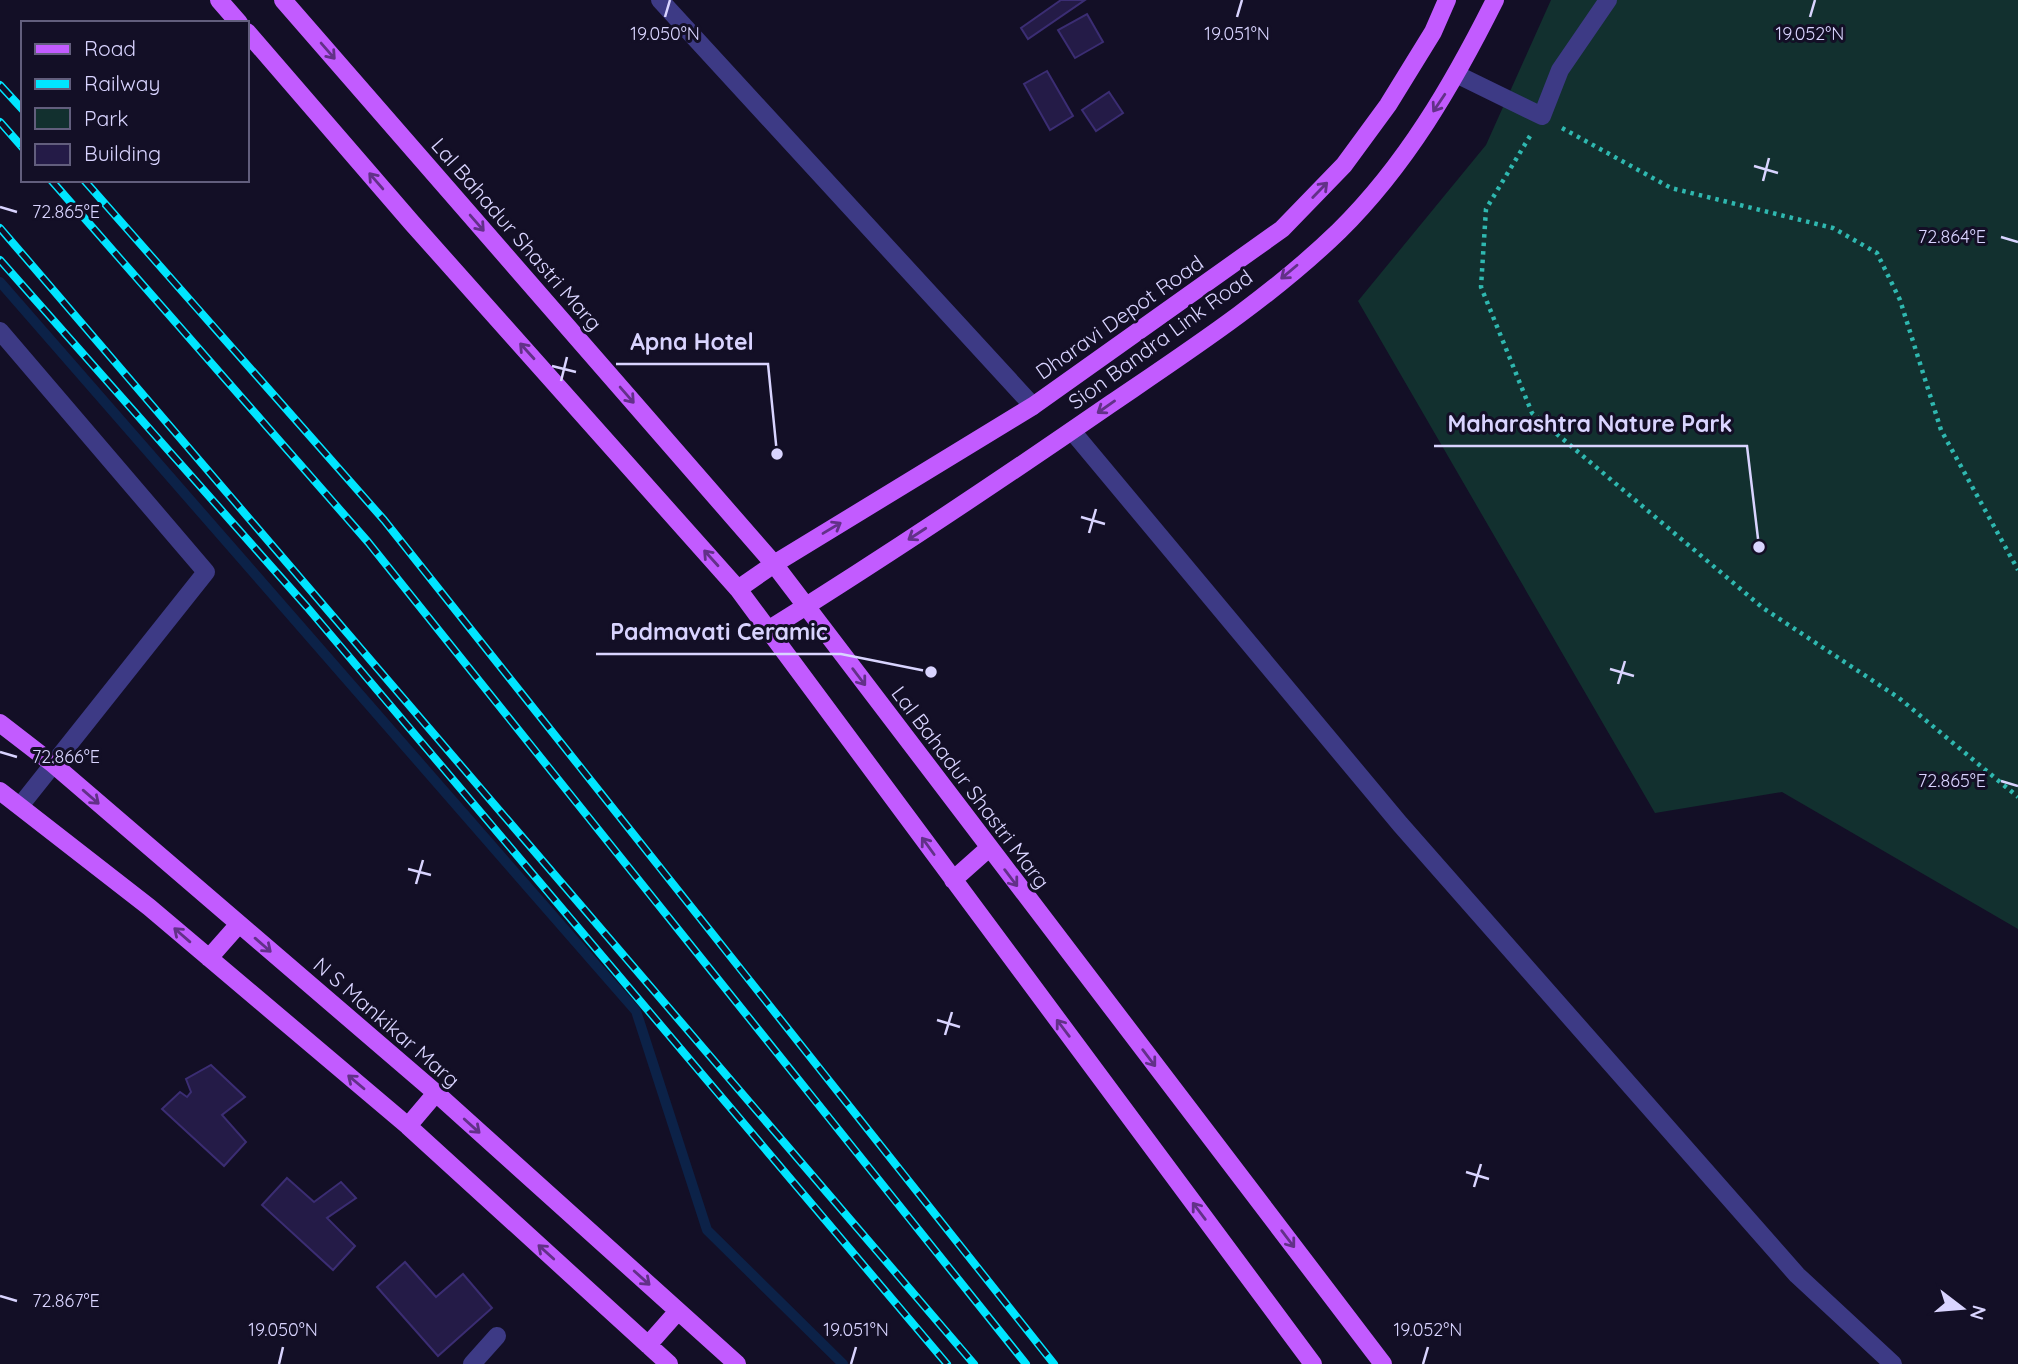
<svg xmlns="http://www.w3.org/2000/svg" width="2018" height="1364" font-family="Quicksand,sans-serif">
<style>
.green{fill:#12302f}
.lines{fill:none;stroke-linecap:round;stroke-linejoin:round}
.stream{stroke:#0c2248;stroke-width:10}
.building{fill:#241b47;stroke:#3b2d73;stroke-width:2}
.path{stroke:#2fb8b0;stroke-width:4.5;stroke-dasharray:3.5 5;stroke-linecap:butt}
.minor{stroke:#3d3a85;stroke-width:18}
.major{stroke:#c25bff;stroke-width:18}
.rail-casing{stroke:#00e5ff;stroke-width:8}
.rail{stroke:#130f26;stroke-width:5;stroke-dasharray:16;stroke-linecap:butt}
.oneway{stroke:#623188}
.ticks{fill:none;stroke:#d9d4ff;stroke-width:2.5}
.labels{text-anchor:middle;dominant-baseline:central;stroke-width:6;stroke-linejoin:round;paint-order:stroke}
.street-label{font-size:21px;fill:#d9d4ff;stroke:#130f26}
.ticks-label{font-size:18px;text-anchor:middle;fill:#d9d4ff;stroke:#130f26;stroke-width:6;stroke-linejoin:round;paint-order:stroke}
.leader{fill:none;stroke:#d9d4ff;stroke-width:2.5}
.callout-dot{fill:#d9d4ff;stroke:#130f26;stroke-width:2.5}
.callout-label{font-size:23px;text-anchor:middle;font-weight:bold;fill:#d9d4ff;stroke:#130f26;stroke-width:6;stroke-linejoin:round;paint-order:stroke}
</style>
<rect width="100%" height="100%" fill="#130f26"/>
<!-- green -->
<path class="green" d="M1551 0H2018V929L1782 792 1655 813 1358 301 1486 145Z"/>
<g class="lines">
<!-- stream -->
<path class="stream" d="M0 282 636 1011 707 1230 843 1364"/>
</g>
<!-- building -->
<path class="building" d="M1061 0H1085L1028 39 1021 28Z
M1087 14 1103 42 1075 58 1058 30Z
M1047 71 1073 116 1050 130 1024 84Z
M1109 92 1123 113 1096 131 1082 110Z
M211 1065 245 1097 222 1115 246 1142 224 1166 162 1109 180 1092 187 1097 191 1092 186 1079Z
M287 1178 314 1202 341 1182 356 1198 327 1218 355 1246 333 1270 262 1205Z
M405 1262 436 1297 463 1274 492 1308 438 1356 377 1287Z"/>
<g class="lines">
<!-- path -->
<path class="path" d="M1562 128 1671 188 1833 228 1877 253 1900 300 1941 430 2018 570
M1530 136 1486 209 1481 287 1532 413 1763 608 1899 698 2018 797"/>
<!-- minor -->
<path class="minor" d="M660 0 1033 406
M1458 75 1542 116 1560 70 1608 0
M0 331 206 572 20 806
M1072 431 1400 824 1797 1275 1893 1364
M472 1364 497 1336"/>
<!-- major -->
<path class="major" d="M219 0 239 23
M283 0 774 564 1383 1364
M247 32 412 223 738 589 1313 1364
M738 589 774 564 1033 406 1282 229 1344 165 1388 105 1433 32 1447 0
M768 630C885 557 999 481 1112 403 1190 350 1271 297 1339 231 1406 165 1453 84 1495 0
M0 723 53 764 436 1093 737 1364
M0 791 149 907 408 1126 669 1364
M953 880 989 848
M209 958 239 924
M408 1126 436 1093
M648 1345 678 1311"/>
<!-- rail casing -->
<g class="rail-casing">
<path id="rail" d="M0 85 23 110
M0 122 23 148
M51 180 368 542 1026 1364
M84 180 384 520 1054 1364
M0 228 974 1364
M0 260 307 607 947 1364"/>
</g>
<!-- rail -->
<use href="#rail" class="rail"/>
</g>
<!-- one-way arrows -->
<defs><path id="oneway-shaft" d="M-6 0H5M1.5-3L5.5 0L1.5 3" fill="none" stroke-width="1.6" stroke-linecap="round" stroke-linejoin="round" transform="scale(1.75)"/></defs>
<g class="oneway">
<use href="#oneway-shaft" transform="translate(328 51) rotate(49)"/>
<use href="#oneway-shaft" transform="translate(1439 103) rotate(124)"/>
<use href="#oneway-shaft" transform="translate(376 181) rotate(-131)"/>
<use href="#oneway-shaft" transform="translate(1320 190) rotate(-46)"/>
<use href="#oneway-shaft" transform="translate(477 223) rotate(49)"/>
<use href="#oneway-shaft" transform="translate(1289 272) rotate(140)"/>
<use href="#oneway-shaft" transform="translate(527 351) rotate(-132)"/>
<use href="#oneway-shaft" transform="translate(627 395) rotate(49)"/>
<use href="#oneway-shaft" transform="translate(1106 407) rotate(145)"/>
<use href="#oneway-shaft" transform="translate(832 528) rotate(-31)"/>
<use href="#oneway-shaft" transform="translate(917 534) rotate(147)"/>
<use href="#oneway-shaft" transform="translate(711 558) rotate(-132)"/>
<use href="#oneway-shaft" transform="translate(859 677) rotate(53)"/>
<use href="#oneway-shaft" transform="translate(91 797) rotate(41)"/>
<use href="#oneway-shaft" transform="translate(928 846) rotate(-126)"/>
<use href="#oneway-shaft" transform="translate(1011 878) rotate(53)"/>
<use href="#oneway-shaft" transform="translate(182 935) rotate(-139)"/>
<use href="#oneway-shaft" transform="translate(263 945) rotate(41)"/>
<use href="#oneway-shaft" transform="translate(1063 1028) rotate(-127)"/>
<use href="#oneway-shaft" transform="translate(1149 1058) rotate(53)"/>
<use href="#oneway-shaft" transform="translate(356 1082) rotate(-140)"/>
<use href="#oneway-shaft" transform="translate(472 1126) rotate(42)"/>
<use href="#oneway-shaft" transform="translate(1199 1211) rotate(-127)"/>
<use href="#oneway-shaft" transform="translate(1288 1239) rotate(53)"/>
<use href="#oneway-shaft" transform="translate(546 1252) rotate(-138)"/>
<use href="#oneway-shaft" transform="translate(642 1278) rotate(42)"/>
</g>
<!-- ticks -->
<path class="ticks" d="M665 17 670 0M1237 17 1242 0M1810 17 1815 0M1754 166 1778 173M1763 181 1769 158M0 207 17 212M2001 237 2018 242M552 366 576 372M561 381 567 357M1081 517 1105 524M1089 533 1096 509M1610 669 1634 676M1618 684 1625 661M0 752 17 757M2001 781 2018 786M408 869 431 875M416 884 423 860M937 1020 960 1027M945 1035 952 1012M1466 1172 1489 1179M1474 1187 1481 1164M0 1296 17 1301M279 1364 283 1347M851 1364 856 1347M1423 1364 1428 1347"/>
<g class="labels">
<!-- street labels -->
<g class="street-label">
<text transform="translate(517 234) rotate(49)">Lal Bahadur Shastri Marg</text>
<text transform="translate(1119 317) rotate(-35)">Dharavi Depot Road</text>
<text transform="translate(1160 339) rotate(-36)">Sion Bandra Link Road</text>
<text transform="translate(971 787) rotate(53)">Lal Bahadur Shastri Marg</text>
<text transform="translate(387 1022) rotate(41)">N S Mankikar Marg</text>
</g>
</g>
<g class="ticks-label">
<text x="665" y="40">19.050°N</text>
<text x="1237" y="40">19.051°N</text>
<text x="1810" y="40">19.052°N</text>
<text x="66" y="218">72.865°E</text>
<text x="1952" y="243">72.864°E</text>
<text x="66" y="763">72.866°E</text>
<text x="1952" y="787">72.865°E</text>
<text x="66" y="1307">72.867°E</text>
<text x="283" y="1336">19.050°N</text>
<text x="856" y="1336">19.051°N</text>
<text x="1428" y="1336">19.052°N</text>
</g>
<!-- callouts -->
<path class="leader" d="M777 454L768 364H616M1759 547L1747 446H1434M931 672L841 654H596"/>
<g class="callout-dot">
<circle cx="777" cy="454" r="7"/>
<circle cx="1759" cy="547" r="7"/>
<circle cx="931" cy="672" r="7"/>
</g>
<g class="callout-label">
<text x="692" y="350">Apna Hotel</text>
<text x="1590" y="432">Maharashtra Nature Park</text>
<text x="719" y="640">Padmavati Ceramic</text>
</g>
<!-- legend -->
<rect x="21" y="21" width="228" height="161" fill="#130f26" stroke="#625e7d" stroke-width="2"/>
<rect x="35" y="44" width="35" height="10" fill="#c25bff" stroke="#625e7d" stroke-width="2"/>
<text x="84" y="56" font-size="21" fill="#d9d4ff">Road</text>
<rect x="35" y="79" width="35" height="10" fill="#00e5ff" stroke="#625e7d" stroke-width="2"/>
<text x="84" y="91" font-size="21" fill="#d9d4ff">Railway</text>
<rect x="35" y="108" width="35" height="21" fill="#12302f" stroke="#625e7d" stroke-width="2"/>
<text x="84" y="126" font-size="21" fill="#d9d4ff">Park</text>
<rect x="35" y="144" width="35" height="21" fill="#241b47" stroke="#625e7d" stroke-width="2"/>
<text x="84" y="161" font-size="21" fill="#d9d4ff">Building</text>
<!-- north arrow -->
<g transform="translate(1962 1308) rotate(106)" stroke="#130f26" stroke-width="5" paint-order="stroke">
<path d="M0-5L12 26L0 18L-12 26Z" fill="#d9d4ff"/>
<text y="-10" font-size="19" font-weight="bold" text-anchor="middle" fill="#d9d4ff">N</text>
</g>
</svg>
